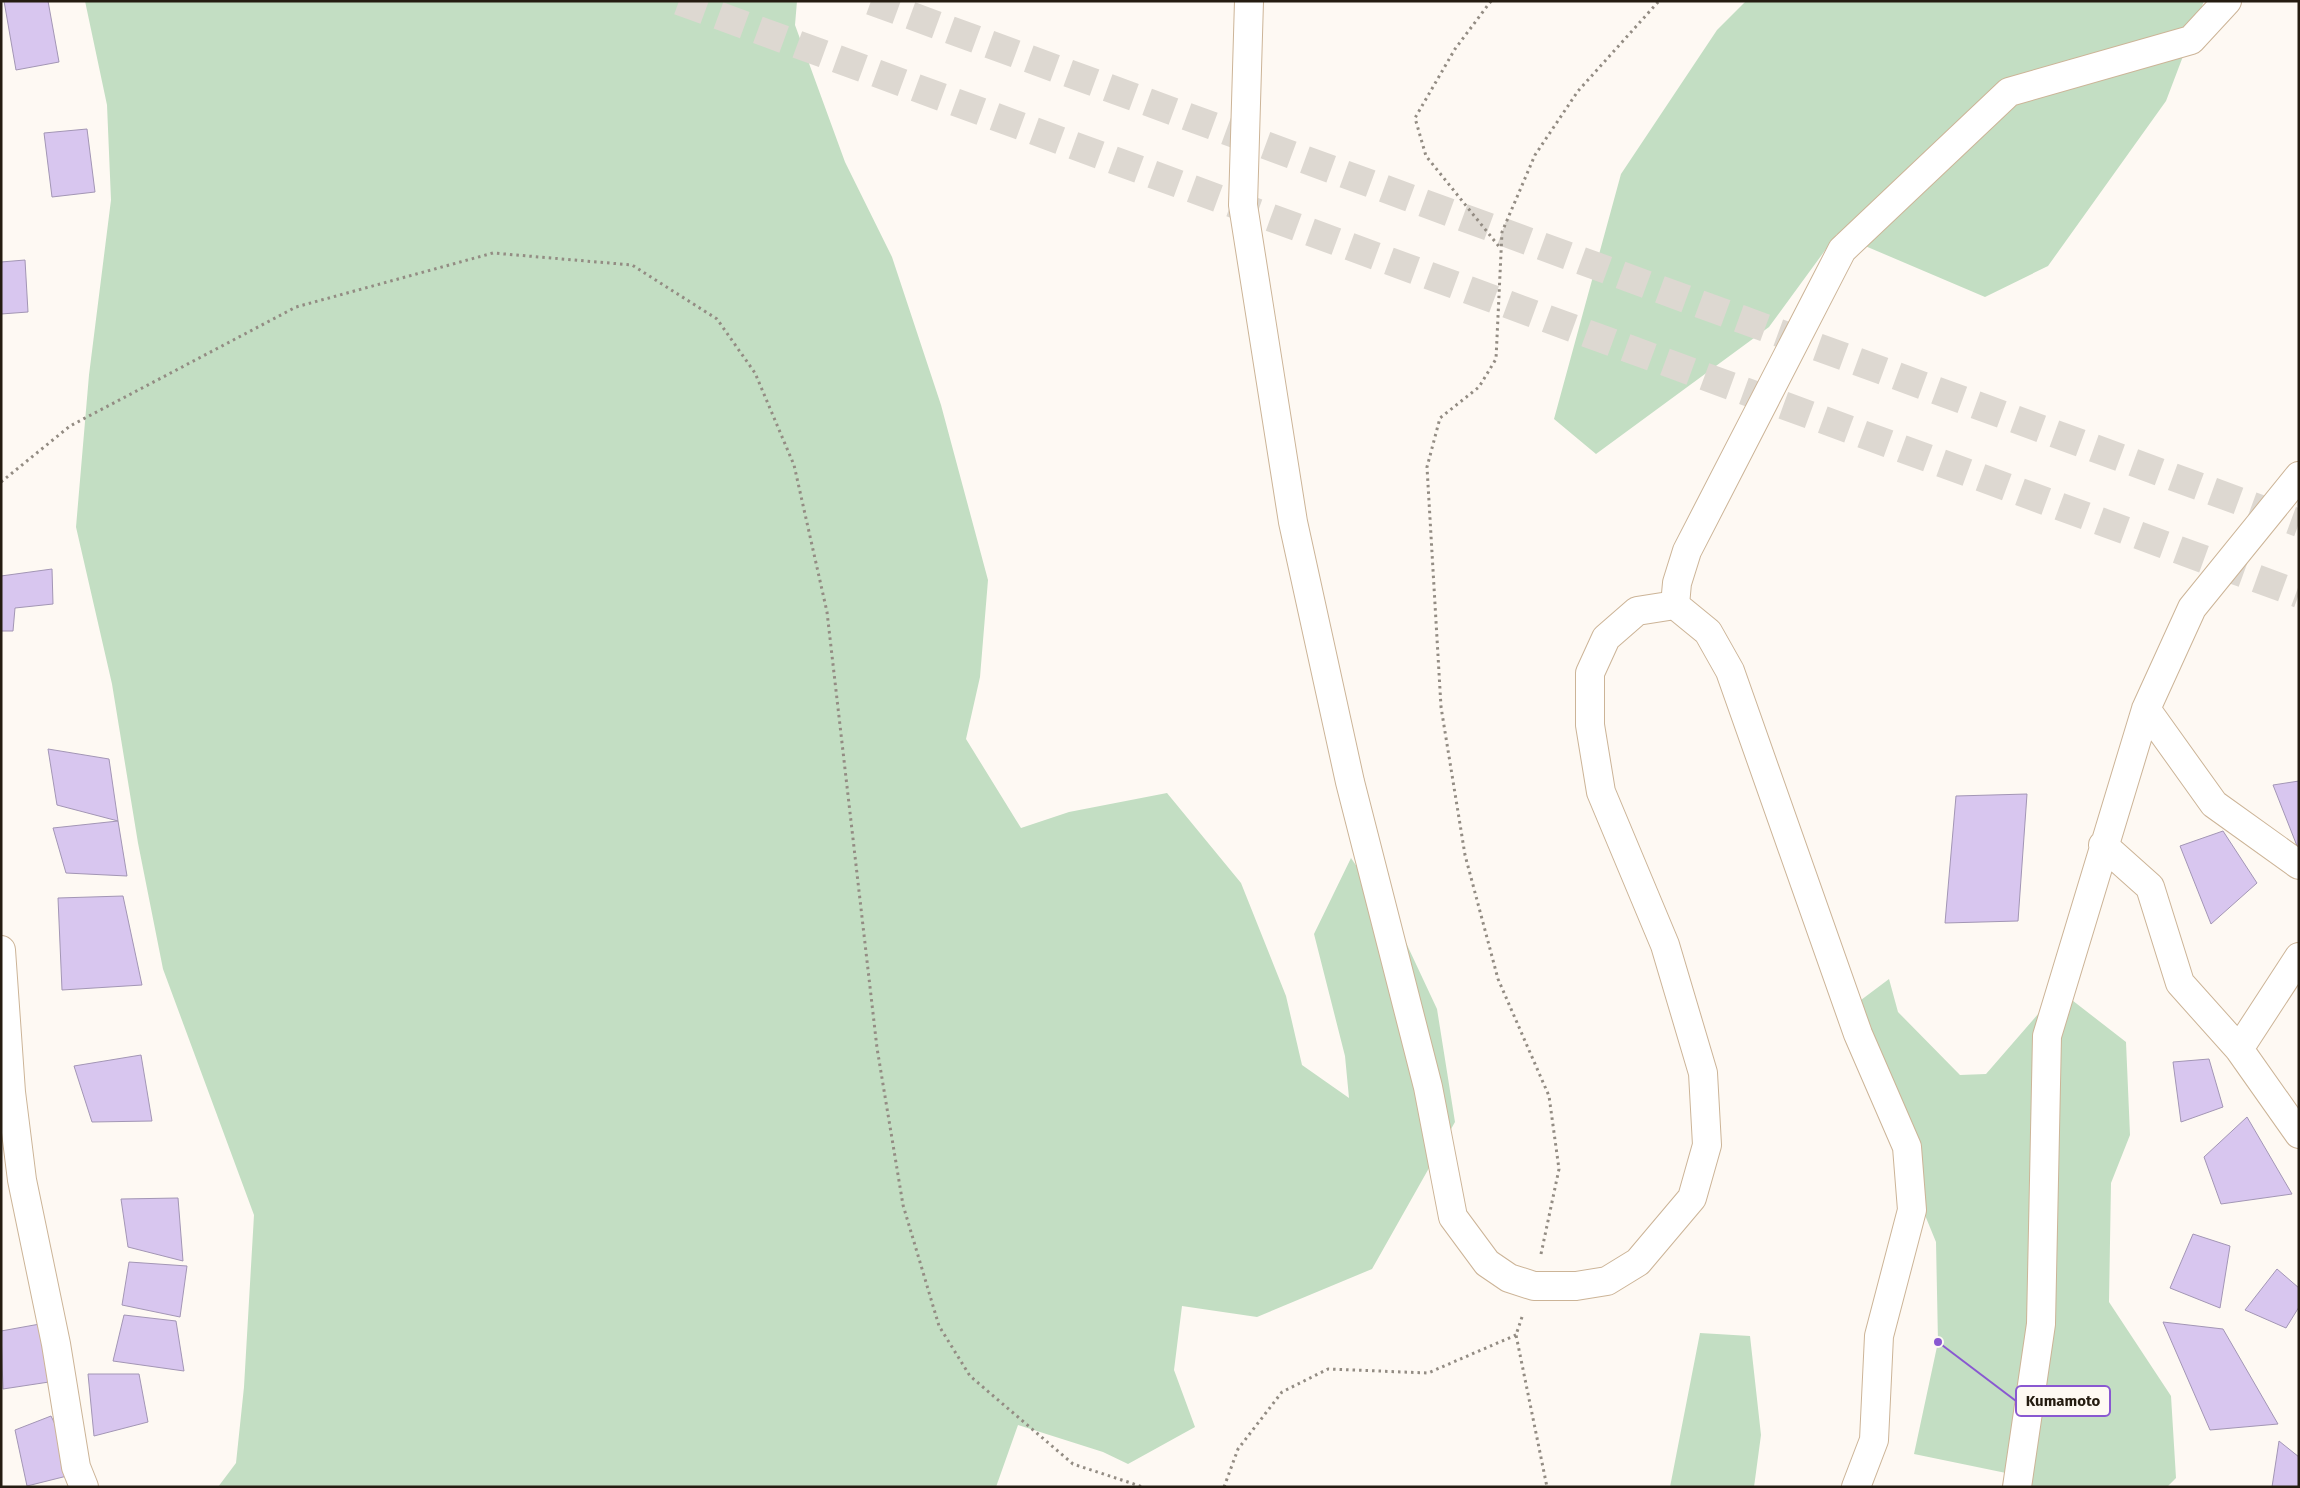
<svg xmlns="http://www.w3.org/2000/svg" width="2300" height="1488" font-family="'Fira Sans',sans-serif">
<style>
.green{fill:#c3dec3}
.building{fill:#d8c6ef;stroke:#a396b5}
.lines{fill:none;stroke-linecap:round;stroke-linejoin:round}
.major-tunnel{stroke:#ddd8d1;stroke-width:28;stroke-dasharray:28 14;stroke-linecap:butt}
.minor-casing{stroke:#ccb497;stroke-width:30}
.path{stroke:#938c83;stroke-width:3;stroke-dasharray:2.5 4;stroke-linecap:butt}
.minor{stroke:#fff;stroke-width:28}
.leader{fill:none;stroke:#8958d1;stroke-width:2}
.callout-dot{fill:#8958d1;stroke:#fef9f3;stroke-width:2}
.callout{fill:#fef9f3;stroke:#8958d1;stroke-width:2}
.callout-label{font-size:15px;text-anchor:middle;font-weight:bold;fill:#251c11}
</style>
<rect width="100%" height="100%" fill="#fef9f3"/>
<!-- green -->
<path class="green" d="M85 1H797L795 25 845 162 892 257 941 405 988 580 980 677 966 739 1021 828 1069 812 1167 793 1241 883 1286 996 1302 1065 1349 1098 1345 1056 1314 934 1351 858 1401 932 1437 1009 1455 1122 1372 1269 1257 1317 1182 1306 1174 1370 1195 1427 1128 1464 1103 1452 1018 1425 996 1487H218L236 1463 244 1387 254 1215 163 969 138 843 112 684 76 527 89 375 111 200 107 105Z
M1746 1H2204L2166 101 2048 266 1985 297 1837 234 1769 327 1596 454 1554 419 1621 174 1717 30Z
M1889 979 1898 1012 1960 1075 1986 1074 2059 990 2126 1042 2130 1135 2111 1183 2109 1302 2171 1396 2176 1478 2167 1487H2012L2006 1473 1914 1454 1938 1342 1936 1242 1897 1147 1849 1009Z
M1700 1333 1750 1336 1761 1435 1754 1487H1670Z"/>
<!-- building -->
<path class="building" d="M4 1H48L59 62 16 70Z
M87 129 95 192 52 197 44 133Z
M25 260 28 312 1 314V262Z
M52 569 53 604 15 608 13 631H1V576Z
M48 749 109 759 118 821 57 805Z
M2299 781V851L2273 785Z
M2027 794 2018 921 1945 923 1956 796Z
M118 821 127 876 66 873 53 828Z
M2223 831 2257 883 2211 924 2180 846Z
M123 896 142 985 62 990 58 898Z
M141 1055 152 1121 92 1122 74 1066Z
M2209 1059 2223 1107 2181 1122 2173 1062Z
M2247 1117 2292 1194 2221 1204 2204 1157Z
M178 1198 183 1261 128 1247 121 1199Z
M2193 1234 2230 1246 2220 1308 2170 1288Z
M129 1262 187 1266 180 1317 122 1305Z
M2277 1269 2299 1288V1307L2286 1328 2245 1310Z
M124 1315 176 1321 184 1371 113 1361Z
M51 1322 49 1382 3 1389 1 1331Z
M2163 1322 2223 1329 2278 1424 2210 1430Z
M88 1374H139L148 1422 94 1436Z
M51 1416 79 1473 27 1486 15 1430Z
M2279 1441 2299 1457V1487H2272Z"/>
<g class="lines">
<!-- major-tunnel -->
<path class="major-tunnel" d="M679 1 2299 594
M871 1 2299 523"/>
<!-- minor casing -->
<g class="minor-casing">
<path id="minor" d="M1249 1 1243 205 1293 522 1350 782 1428 1087 1453 1217 1487 1263 1509 1278 1534 1286H1576L1607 1281 1638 1262 1692 1198 1707 1145 1703 1073 1665 945 1601 792 1590 725V673L1606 638 1637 611 1675 605 1708 632 1730 671 1858 1034 1907 1147 1912 1210 1879 1336 1874 1440 1856 1487
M1675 605 1677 583 1687 551 1842 250 2009 92 2191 40 2227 1
M2146 709 2214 804 2299 865
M2103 845 2150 887 2180 983 2239 1049 2299 1134
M1 950 11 1092 22 1180 56 1344 76 1467 84 1487
M2239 1049 2299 957
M2017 1487 2041 1324 2047 1036 2146 709 2192 608 2299 476"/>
</g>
<!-- path -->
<path class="path" d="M1491 1 1455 49 1415 118 1426 156 1501 249
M1 482 70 426 296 307 493 253 632 265 717 319 755 373 794 465 827 612 877 1048 903 1205 939 1326 970 1376 1073 1464 1143 1487
M1541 1254 1559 1169 1549 1096 1498 979 1465 855 1441 707 1427 467 1440 418 1479 387 1496 359 1502 232 1535 155 1578 91 1659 1
M1522 1317 1516 1335 1547 1487
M1224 1487 1238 1449 1282 1392 1328 1369 1428 1373 1516 1335"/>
<!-- minor -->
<use href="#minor" class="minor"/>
</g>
<!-- callouts -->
<path class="leader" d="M1938 1342L2016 1401"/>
<circle class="callout-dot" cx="1938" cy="1342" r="5"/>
<rect class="callout" x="2016" y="1386" width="94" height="30" rx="5"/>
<g class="callout-label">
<text x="2063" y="1406">Kumamoto</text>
</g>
<!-- border -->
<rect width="2300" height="1488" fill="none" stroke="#251c11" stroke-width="5"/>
</svg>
